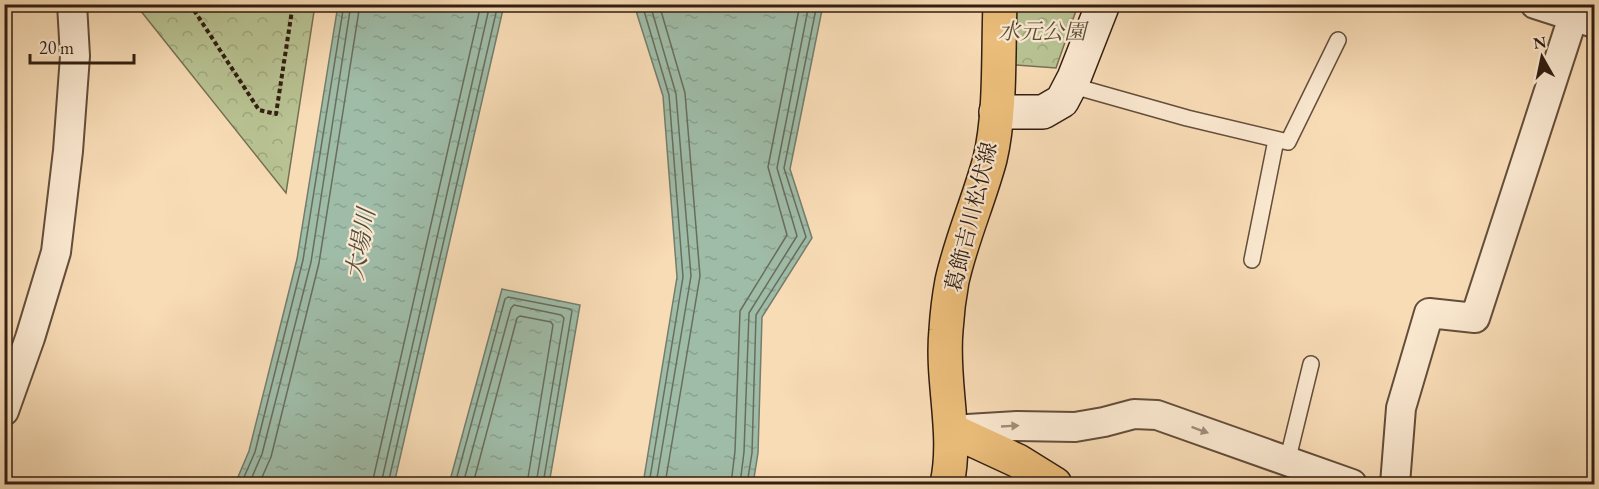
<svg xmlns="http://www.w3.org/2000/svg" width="1599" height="489" font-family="'EB Garamond','Noto Serif JP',serif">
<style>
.park{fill:url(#park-crowns);stroke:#757052;stroke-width:1.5}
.water{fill:url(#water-ripples);stroke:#737d6c;stroke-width:1.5}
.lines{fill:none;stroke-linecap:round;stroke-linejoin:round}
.shore{stroke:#686d5c;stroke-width:1.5}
.lane-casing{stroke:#644e3a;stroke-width:18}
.street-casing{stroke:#644e3a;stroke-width:32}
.secondary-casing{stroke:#321e11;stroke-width:36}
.primary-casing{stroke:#321e11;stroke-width:36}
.path{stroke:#321e11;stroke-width:4;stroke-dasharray:4.5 3;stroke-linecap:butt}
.lane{stroke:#fae8d0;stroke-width:15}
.street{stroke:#fae8d0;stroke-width:28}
.secondary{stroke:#fae8d0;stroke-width:33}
.primary{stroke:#ecbe7b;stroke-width:33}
.oneway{fill:#a08d7a}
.labels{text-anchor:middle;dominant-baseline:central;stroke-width:4.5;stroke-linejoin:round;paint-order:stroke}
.park-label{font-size:22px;font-style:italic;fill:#5a4f38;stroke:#fae8d0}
.street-label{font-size:22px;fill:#321e11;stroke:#fae8d0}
.water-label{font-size:24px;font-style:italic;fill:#534d3e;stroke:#fae8d0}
</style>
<defs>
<pattern id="park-crowns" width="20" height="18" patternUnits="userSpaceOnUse" patternTransform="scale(1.5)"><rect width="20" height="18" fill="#b8c292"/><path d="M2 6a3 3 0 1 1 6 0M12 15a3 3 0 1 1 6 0" fill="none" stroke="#9fa67d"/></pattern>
<pattern id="water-ripples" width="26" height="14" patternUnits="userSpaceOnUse" patternTransform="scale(1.5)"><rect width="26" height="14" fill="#9fbca8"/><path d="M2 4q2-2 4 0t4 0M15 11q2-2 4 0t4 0" fill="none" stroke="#89a190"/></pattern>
</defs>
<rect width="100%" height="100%" fill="#f8dcb6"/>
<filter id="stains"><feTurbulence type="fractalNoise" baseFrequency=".00333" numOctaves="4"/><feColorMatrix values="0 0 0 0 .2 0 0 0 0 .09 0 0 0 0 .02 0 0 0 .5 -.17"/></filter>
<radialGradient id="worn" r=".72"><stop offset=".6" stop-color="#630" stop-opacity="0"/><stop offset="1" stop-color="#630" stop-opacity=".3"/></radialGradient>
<!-- park -->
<path class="park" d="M136 5H315L286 193Z
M1016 5H1078L1056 68 1015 65Z"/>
<!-- water -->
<path class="water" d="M338 5H504L394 484H235L249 451 297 259Z
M636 5H823L790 169 812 238 762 317 758 453 753 484H643L677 277 663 96 637 14Z
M502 289 580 305 549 484H449Z"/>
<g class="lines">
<!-- shore -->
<path class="shore" d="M642 4 669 95 683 277 649 484
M650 4 676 94 691 276 656 484
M659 4 685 93 700 276 665 484
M241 484 255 452 303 260 344 4
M249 484 262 454 311 262 351 4
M259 484 271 457 319 263 360 4
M372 484 481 4
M381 484 490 4
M388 484 498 4
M455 484 505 299 508 297 570 309 572 311 543 484
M463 484 511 308 514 305 561 315 564 318 536 484
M473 484 517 318 520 316 551 322 553 325 527 484
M731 484 735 451 740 311 787 235 768 167 800 4
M740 484 744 452 749 313 797 236 777 168 809 4
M747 484 752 453 756 315 806 237 784 168 817 4"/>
<!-- lane casing -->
<g class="lane-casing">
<path id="lane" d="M1070 85 1187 118 1288 142 1338 40
M1252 260 1276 140
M1287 462 1311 364"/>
</g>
<!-- street casing -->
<g class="street-casing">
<path id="street" d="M1535 4 1594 23
M4 411 30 338 56 252 68 151 75 56 72 4
M951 430 1017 426 1075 427 1104 422 1134 414 1157 415 1352 484
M1395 484 1401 408 1429 313 1475 318 1573 17"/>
</g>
<!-- secondary casing -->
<g class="secondary-casing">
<path id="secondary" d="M996 112H1043L1062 101 1074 78 1103 4"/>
</g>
<!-- primary casing -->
<g class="primary-casing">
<path id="primary" d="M951 430 1018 461 1055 484
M947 484C958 433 941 382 946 330 947 314 949 297 952 281 961 240 979 200 990 159 1001 113 998 53 1000 4"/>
</g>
<!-- path -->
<path class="path" d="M190 4 259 110 276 114 293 4"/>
<!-- lane -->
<use href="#lane" class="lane"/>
<!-- street -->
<use href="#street" class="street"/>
<!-- secondary -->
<use href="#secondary" class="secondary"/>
<!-- primary -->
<use href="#primary" class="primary"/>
</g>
<!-- one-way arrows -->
<defs><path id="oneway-solid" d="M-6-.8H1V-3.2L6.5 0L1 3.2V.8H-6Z" transform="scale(1.5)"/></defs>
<g class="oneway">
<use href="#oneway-solid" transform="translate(1010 426) rotate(-3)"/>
<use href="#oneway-solid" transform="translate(1200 430) rotate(20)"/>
</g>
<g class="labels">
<!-- park labels -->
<g class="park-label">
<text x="1042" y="31">水元公園</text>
</g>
<!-- street labels -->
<g class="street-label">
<text transform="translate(971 217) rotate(-76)">葛飾吉川松伏線</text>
</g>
<!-- water labels -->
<g class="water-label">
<text transform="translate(360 244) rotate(-80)">大場川</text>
</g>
</g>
<!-- margin -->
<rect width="1599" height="489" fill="none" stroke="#f8dcb6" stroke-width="24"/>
<rect x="6" y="6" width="1587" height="477" fill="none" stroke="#321e11" stroke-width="3"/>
<rect x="12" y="12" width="1575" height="465" fill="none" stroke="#321e11" stroke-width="1.5"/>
<!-- north arrow -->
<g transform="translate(1542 57) rotate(351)" stroke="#fae8d0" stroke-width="4.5" paint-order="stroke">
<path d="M0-4.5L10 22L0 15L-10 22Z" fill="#321e11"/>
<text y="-9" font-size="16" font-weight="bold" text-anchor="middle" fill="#321e11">N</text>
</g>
<!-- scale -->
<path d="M30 54v9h104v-9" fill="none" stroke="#321e11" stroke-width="3"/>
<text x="39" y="54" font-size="18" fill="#321e11" stroke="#fae8d0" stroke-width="4.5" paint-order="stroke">20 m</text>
<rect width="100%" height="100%" filter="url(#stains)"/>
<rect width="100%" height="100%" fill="url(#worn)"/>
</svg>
